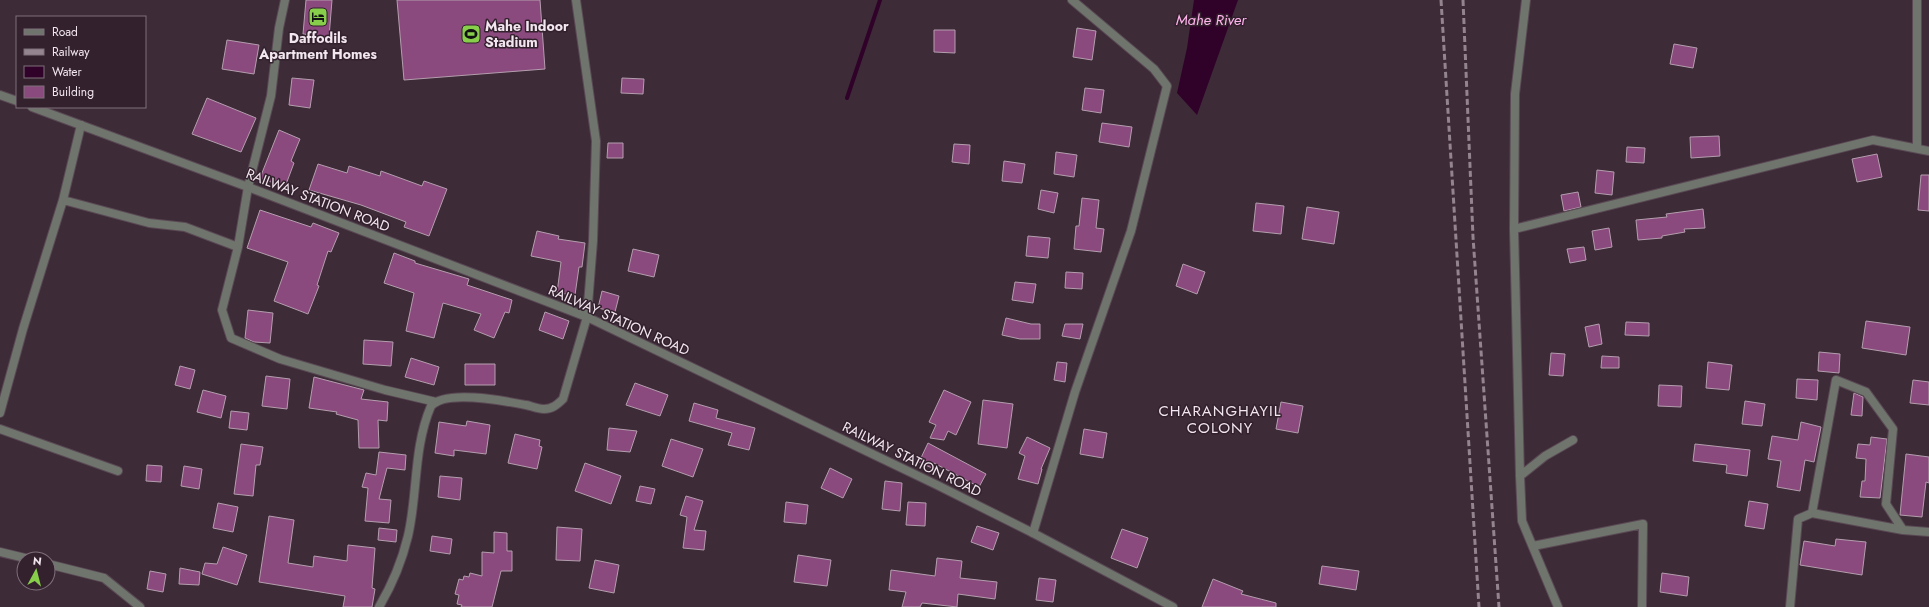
<svg xmlns="http://www.w3.org/2000/svg" width="1929" height="607" font-family="Jost,sans-serif">
<style>
.water{fill:#300229}
.lines{fill:none;stroke-linecap:round;stroke-linejoin:round}
.stream{stroke:#300229;stroke-width:4}
.building{fill:#8b4a7d;stroke:#b49eae}
.minor-casing{stroke:#5a4955;stroke-width:10}
.tertiary-casing{stroke:#5a4955;stroke-width:10}
.minor{stroke:#6f756c;stroke-width:8}
.tertiary{stroke:#6f756c;stroke-width:8}
.rail{stroke:#93848f;stroke-width:3;stroke-dasharray:6 3;stroke-linecap:butt}
.labels{text-anchor:middle;dominant-baseline:central;stroke-width:3;stroke-linejoin:round;paint-order:stroke}
.poi-label{font-size:14px;font-weight:bold;fill:#f2e6ef;stroke:#33212e;text-anchor:start}
.street-label{font-size:14px;fill:#f2e6ef;stroke:#33212e}
.water-label{font-size:15px;font-style:italic;fill:#ffb4ed;stroke:#33212e}
.neighbourhood-label{font-size:15px;letter-spacing:1px;fill:#f2e6ef;stroke:#33212e}
</style>
<rect width="100%" height="100%" fill="#3d2b38"/>
<!-- water -->
<path class="water" d="M1194 0H1238L1197 115 1177 93 1187 48Z"/>
<g class="lines">
<!-- stream -->
<path class="stream" d="M847 98 880 0"/>
</g>
<!-- building -->
<path class="building" d="M306 0H332L329 37 303 34Z
M397 0H540L545 69 404 80Z
M1077 28 1096 31 1092 60 1073 57Z
M934 30H955V53L934 52Z
M227 40 259 45 254 74 222 69Z
M1674 44 1697 48 1693 68 1670 64Z
M292 78 314 80 310 108 289 105Z
M622 78 644 79 643 94 621 93Z
M1085 88 1104 90 1101 113 1082 110Z
M207 98 256 118 241 152 192 134Z
M1102 123 1132 127 1129 147 1099 142Z
M279 130 300 139 291 161 294 163 285 187 260 178Z
M1719 136 1720 156 1691 158 1690 137Z
M608 143H623V158H607Z
M954 144 970 145 969 164 952 162Z
M1627 147 1645 148 1644 163 1626 162Z
M1056 152 1077 155 1074 177 1054 174Z
M1877 154 1882 177 1857 182 1852 159Z
M1004 161 1025 164 1022 183 1002 181Z
M318 164 347 173 349 166 380 176 381 171 422 186 424 181 447 189 429 236 404 227 406 222 361 205 309 190Z
M1597 170 1614 172 1612 195 1595 193Z
M1921 175H1929V211L1918 210Z
M1041 190 1058 193 1054 213 1038 209Z
M1578 192 1581 207 1564 211 1561 195Z
M1082 198 1099 200 1096 228 1104 229 1101 252 1074 249 1076 226H1079Z
M1256 203 1284 206 1281 234 1253 231Z
M1307 207 1339 212 1334 244 1302 239Z
M1703 209 1705 228 1684 229 1685 232 1662 236V238L1638 240 1636 220 1667 217 1666 214Z
M260 210 311 227 313 223 339 233 331 252 328 251 317 285 319 286 308 314 274 301 288 262 247 248Z
M1609 228 1612 247 1595 250 1592 231Z
M537 231 559 236 558 239 585 243 582 267H579L575 295 557 293 561 262 531 256Z
M1028 236 1050 238 1048 258 1026 256Z
M1584 247 1586 260 1570 263 1567 249Z
M633 249 659 255 654 277 628 271Z
M394 253 415 261V263L469 279 467 285 512 300 509 313 505 312 494 338 474 330 481 314 443 303 434 338 406 331 414 293 384 283Z
M1183 264 1205 272 1197 294 1176 286Z
M1066 272 1083 273 1082 289 1065 288Z
M1015 282 1036 284 1033 303 1012 300Z
M602 291 619 296 615 312 598 308Z
M248 310 273 313 270 343 254 342 245 338Z
M545 312 569 321 563 339 539 330Z
M1006 318 1031 324H1040V339H1020L1002 335Z
M1866 321 1910 327 1906 355 1862 348Z
M1626 322 1649 323V336L1625 335Z
M1065 324H1083L1080 339 1062 336Z
M1599 324 1602 344 1589 347 1585 327Z
M364 340 393 342 391 366 363 364Z
M1819 352 1840 354 1839 373 1818 371Z
M1551 353 1565 354 1563 376 1549 375Z
M1602 356 1619 357V368H1601Z
M411 358 439 367 434 385 405 377Z
M1057 362 1067 363 1065 382 1054 380Z
M1708 362 1732 365 1729 390 1706 388Z
M465 364H495V385H465Z
M180 366 195 370 190 389 175 385Z
M266 376 290 379 287 409 262 406Z
M314 377 364 390 361 399 388 402 387 421 378 420 379 448H359L358 420 336 414 337 412 309 408Z
M1797 379 1818 380 1817 400 1796 398Z
M1913 380 1929 382V405L1910 403Z
M635 383 668 395 660 416 626 405Z
M1659 385 1682 386 1681 407 1658 406Z
M203 390 226 396 221 418 197 412Z
M944 390 971 402 956 435 948 431 944 440 930 438 936 425 929 422Z
M1854 393 1863 397 1862 416 1851 415Z
M983 400 1013 404 1007 448 978 444Z
M1745 401 1765 404 1762 426 1742 424Z
M1281 402 1303 406 1298 433 1276 429Z
M694 403 718 410 716 418 755 428 749 450 728 445 732 433 689 421Z
M231 411 249 413 247 430 229 428Z
M467 421 490 425 486 454 454 450V456L435 453 439 422 466 426Z
M1801 422 1821 427 1814 462 1805 460 1800 491 1777 487 1781 461 1768 459 1772 436 1798 440Z
M609 428 637 431 630 452 607 450Z
M1084 429 1107 433 1103 458 1080 454Z
M515 434 540 440 539 446 542 447 537 469 508 463Z
M1027 437 1050 448 1041 469H1042L1038 484 1018 479 1025 456 1019 453Z
M1871 437 1887 439 1880 498 1860 497 1862 481H1865L1866 459 1856 458 1858 444 1870 445Z
M671 439 703 449 693 477 662 466Z
M928 443 986 474 979 487 934 463 932 468 919 462Z
M241 444 263 447 260 465H256L253 496 234 494Z
M1695 444 1750 450 1747 476 1726 473 1727 465 1693 461Z
M379 452 406 455 405 470 387 468 379 499 391 500 389 523 365 521 368 488 362 487 366 473 376 475Z
M1906 454 1929 457V483L1926 482 1922 517 1900 515Z
M585 463 621 476 611 504 575 491Z
M147 465 162 466 161 482 146 481Z
M184 466 202 469 199 489 181 486Z
M830 468 852 479 843 498 821 488Z
M440 476 462 478 460 500 438 497Z
M885 481 902 483 900 511 882 509Z
M640 486 655 489 651 504 636 501Z
M686 496 703 501 694 530 706 531 704 550 683 548 687 517 680 515Z
M1749 501 1768 504 1764 529 1745 526Z
M786 502 808 505 806 524 784 522Z
M908 502 926 503 925 526 906 525Z
M218 503 238 507 233 532 213 528Z
M269 516 294 520 288 563 313 567 314 556 347 561 348 545 375 548 372 588 375 589 372 607H343L345 596 259 582Z
M977 526 999 533 993 550 971 542Z
M557 527 582 529 580 561 556 560Z
M379 528 397 530 396 542 378 540Z
M1122 529 1148 538 1137 568 1111 558Z
M494 532 507 533V551H512V571H501L492 607H461L462 605 457 604 459 595 455 594 459 579 463 580 464 576 469 577 470 573 482 576V552L494 553Z
M432 536 452 539 450 554 430 551Z
M1836 539 1866 542 1862 575 1800 565 1804 541 1835 546Z
M223 547 247 555 237 585 202 574 205 563 217 564Z
M798 555 831 560 827 586 794 582Z
M937 558 962 561 960 578 997 582 995 599 958 594 957 607 922 603 920 607H902L906 592 889 590 891 570 935 576Z
M595 560 619 565 614 593 589 588Z
M1322 566 1359 571 1356 590 1319 584Z
M180 568 200 572 199 585 179 584Z
M150 571 166 574 163 592 147 589Z
M1662 573 1689 577 1687 596 1660 592Z
M1039 578 1056 580 1053 602 1036 600Z
M1213 579 1243 591 1241 594 1276 603V607H1202Z"/>
<g class="lines">
<!-- minor casing -->
<g class="minor-casing">
<path id="minor" d="M285 0 279 28 271 96 248 187 238 247 222 310 231 338 280 359 385 390 436 402
M576 0 596 141 593 241 587 317
M81 125 63 200 149 223 185 227 238 247
M1917 148V0
M1514 229 1515 94 1526 0
M0 413 23 329 63 200
M0 429 118 471
M1520 476 1545 456 1573 440
M1812 513 1903 530
M1033 533 1075 392 1131 231 1167 86 1154 69 1072 0
M1533 546 1643 524 1642 607
M0 552 29 559
M48 564 104 578 140 607
M1558 607 1522 521 1520 476 1514 229 1873 140 1929 151
M1790 607 1798 519 1812 513 1836 380 1866 392 1893 429 1886 504 1903 530 1929 532"/>
</g>
<!-- tertiary casing -->
<g class="tertiary-casing">
<path id="tertiary" d="M0 95 17 101
M32 107 248 187 587 317 937 485 1033 533 1173 607
M379 607C392 585 402 561 408 536 418 493 413 448 431 406 446 389 505 401 526 405 531 406 538 409 544 409 552 409 557 405 563 399L587 317"/>
</g>
<!-- minor -->
<use href="#minor" class="minor"/>
<!-- tertiary -->
<use href="#tertiary" class="tertiary"/>
<!-- rail -->
<path class="rail" d="M1441 0 1479 607
M1463 0 1473 237 1499 607"/>
</g>
<!-- icons -->
<defs>
<g id="hotel-square" transform="scale(1)"><rect x="-9" y="-9" width="18" height="18" rx="4" fill="#87cf4a" stroke="#33212e"/><path d="M-6-4.5h1.5V1H6V5H4.5V3h-9V5H-6ZM-4 0a1.8 1.8 0 1 1 3.6 0ZM.5 0V-2.5h3Q6-2.5 6 0Z" fill="#111"/></g>
<g id="stadium-square" transform="scale(1)"><rect x="-9" y="-9" width="18" height="18" rx="4" fill="#87cf4a" stroke="#33212e"/><path d="M0-5a6.5 5 0 1 0 0 10a6.5 5 0 1 0 0-10ZM-3.5-1.8h7v3.6h-7Z" fill="#111"/></g>
</defs>
<g fill-rule="evenodd">
<use href="#hotel-square" x="318" y="17"/>
<use href="#stadium-square" x="471" y="34"/>
</g>
<g class="labels">
<!-- poi labels -->
<g class="poi-label">
<text x="485" y="26">Mahe Indoor<tspan x="485" dy="16">Stadium</tspan></text>
<text x="318" y="38" text-anchor="middle">Daffodils<tspan x="318" dy="16">Apartment Homes</tspan></text>
</g>
<!-- street labels -->
<g class="street-label">
<text transform="translate(318 200) rotate(21)">RAILWAY STATION ROAD</text>
<text transform="translate(619 320) rotate(24)">RAILWAY STATION ROAD</text>
<text transform="translate(912 459) rotate(26)">RAILWAY STATION ROAD</text>
</g>
<!-- water labels -->
<g class="water-label">
<text x="1211" y="20">Mahe River</text>
</g>
<!-- neighbourhood labels -->
<g class="neighbourhood-label">
<text x="1220" y="411">CHARANGHAYIL<tspan x="1220" dy="17">COLONY</tspan></text>
</g>
</g>
<!-- legend -->
<rect x="16" y="16" width="130" height="92" fill="#33212e" stroke="#7f707b"/>
<rect x="24" y="29" width="20" height="6" fill="#6f756c" stroke="#7f707b"/>
<text x="52" y="36" font-size="12" fill="#f2e6ef">Road</text>
<rect x="24" y="49" width="20" height="6" fill="#93848f" stroke="#7f707b"/>
<text x="52" y="56" font-size="12" fill="#f2e6ef">Railway</text>
<rect x="24" y="66" width="20" height="12" fill="#300229" stroke="#7f707b"/>
<text x="52" y="76" font-size="12" fill="#f2e6ef">Water</text>
<rect x="24" y="86" width="20" height="12" fill="#8b4a7d" stroke="#7f707b"/>
<text x="52" y="96" font-size="12" fill="#f2e6ef">Building</text>
<!-- north arrow -->
<g transform="translate(36 571) rotate(7)"><circle r="19" fill="#33212e" stroke="#7f707b"/>
<path d="M0-3L7 15L0 10L-7 15Z" fill="#87cf4a"/>
<text y="-6" font-size="11" font-weight="bold" text-anchor="middle" fill="#f2e6ef">N</text>
</g>
</svg>
